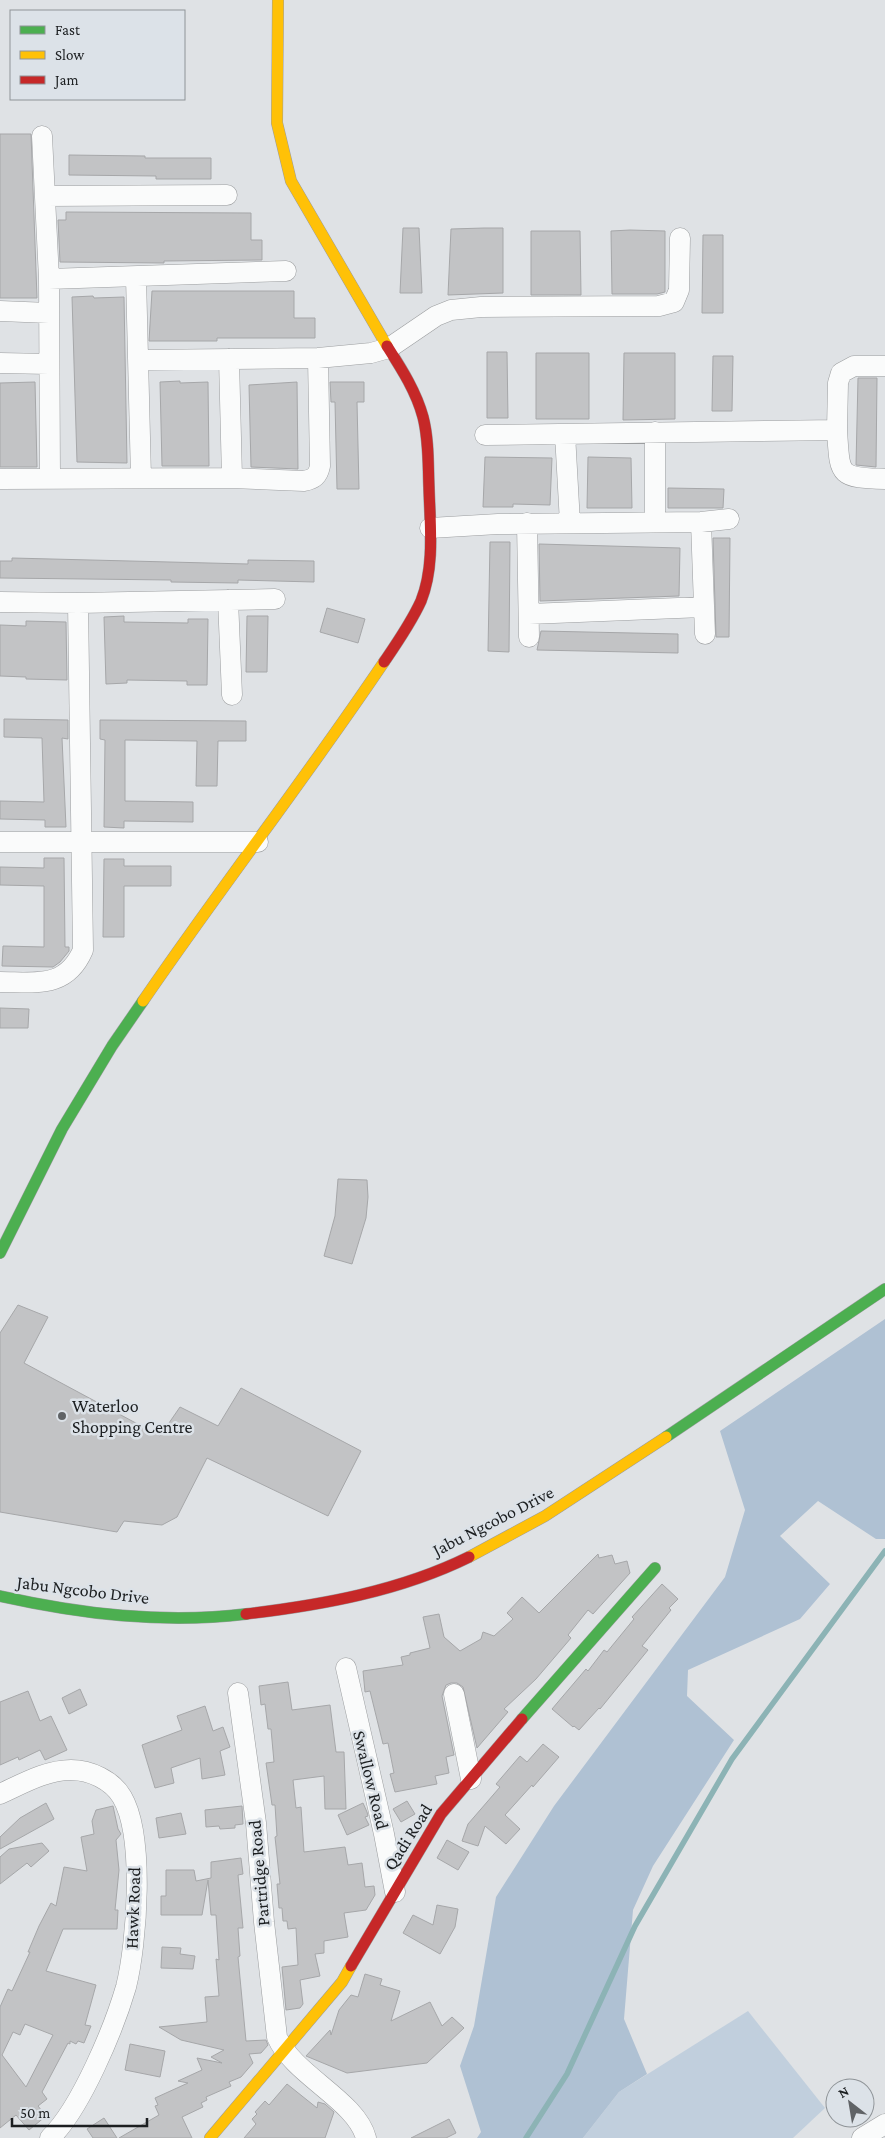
<svg xmlns="http://www.w3.org/2000/svg" width="885" height="2138" font-family="'Crimson Pro',serif">
<style>
.green{fill:#c1cfdd}
.forest{fill:#afc1d3}
.lines{fill:none;stroke-linecap:round;stroke-linejoin:round}
.stream{stroke:#8cb3b5;stroke-width:5.5}
.building{fill:#c2c3c5;stroke:#a6a7a9;fill-rule:evenodd}
.street-casing{stroke:#9b9d9f;stroke-width:21}
.fast-casing{stroke:#9b9d9f;stroke-width:12}
.slow-casing{stroke:#9b9d9f;stroke-width:12}
.jam-casing{stroke:#9b9d9f;stroke-width:12}
.street{stroke:#fafbfb;stroke-width:20}
.fast{stroke:#4caf50;stroke-width:11}
.slow{stroke:#ffc107;stroke-width:11}
.jam{stroke:#c62828;stroke-width:11}
.poi-dot{fill:#606366;stroke:#dce2e8;stroke-width:2}
.labels{text-anchor:middle;dominant-baseline:central;stroke-width:5;stroke-linejoin:round;paint-order:stroke}
.poi-label{font-size:18px;fill:#1c1f21;stroke:#dce2e8;text-anchor:start}
.street-label{font-size:18px;fill:#1c1f21;stroke:#dce2e8}
</style>
<rect width="100%" height="100%" fill="#dfe2e5"/>
<!-- green -->
<path class="green" d="M748 2011 825 2108 793 2138H583L619 2092Z"/>
<!-- forest -->
<path class="forest" d="M885 1319V1539H876L818 1501 780 1536 830 1584 800 1619 688 1670 687 1696 734 1740 653 1866 633 1910 624 2019 647 2074 619 2092 583 2138H477L481 2132 460 2066 474 2026 496 1897 554 1806 725 1577 745 1510 720 1431Z"/>
<g class="lines">
<!-- stream -->
<path class="stream" d="M526 2138 567 2074 635 1926 732 1759 885 1551"/>
</g>
<!-- building -->
<path class="building" d="M0 134H31L37 298H0Z
M69 155 145 156V158H211V179H156V176L69 175Z
M66 212 251 213V240H262V260L164 261V263L60 262 58 220H66Z
M403 228H419L422 293H400Z
M484 228H503V293L448 295 451 229Z
M630 230 665 231V292L657 294H612L611 231Z
M531 231H580L581 295H531Z
M703 235H723V313H702Z
M152 291H294V318H315V338H217V341H149Z
M93 296 94 298 124 297 127 463 77 462 72 297Z
M487 352H507L508 418H487Z
M536 353H589V419H536Z
M624 353H675V419L623 420Z
M713 356H733L732 411H712Z
M858 378H877L876 467 856 465Z
M180 381V383L208 382 209 466H162L160 382Z
M35 382 37 467H0V383Z
M297 382 298 469 251 467 249 385Z
M330 382H364V402H357L359 489H337L335 402H331Z
M485 457 552 458 550 505 513 504V507H483Z
M588 457 631 458 632 508H587Z
M668 488 724 489 723 508H668Z
M713 538H730L729 637H716Z
M490 542H510L509 652 488 651Z
M539 544 680 548 679 596 540 601Z
M12 558 248 564V560L314 561V582L238 580V583L171 582V580L0 578V561H12Z
M327 608 365 619 358 643 320 632Z
M124 616V622L188 623V619H208L207 685H187V681L127 680V683L106 684 104 617Z
M247 616H268L267 672H246Z
M26 621 66 622 67 680 26 679V677L0 676V625L26 626Z
M541 631 678 634V653L537 650Z
M4 719 68 720V739L62 738 66 827H45V820L0 819V801L44 802 42 738 4 737Z
M100 720 246 721V741H218L217 786H196L197 741 125 740V801L193 802V822L124 821V828L104 827 105 740 100 739Z
M44 858H64L65 947H69V951L60 962 53 967 2 966 3 946 44 947V886L0 885V867L44 868Z
M104 859H124V866H171V886H124V937H103Z
M0 1008 29 1009 28 1028H0Z
M338 1179 367 1180 368 1197 366 1218 352 1264 324 1256 335 1216Z
M18 1305 48 1317 24 1363 160 1436 180 1407 218 1426 241 1388 361 1451 328 1516 207 1458 177 1517 162 1525 124 1521 117 1532 0 1512V1333Z
M598 1554 599 1558 612 1555 615 1564 627 1561 630 1573 593 1614 588 1610 568 1635 571 1638 536 1679 504 1709 508 1712 477 1748 463 1687 457 1683H451L446 1685 442 1696 454 1755 446 1757 449 1773 435 1776 437 1784 395 1792 390 1774 394 1773 388 1743 383 1744 370 1691 365 1692 363 1671 403 1665 401 1657 410 1655V1653L430 1648 423 1617 439 1614 444 1637 460 1651 481 1639 483 1632 494 1636 513 1619 507 1613 522 1597 539 1613Z
M662 1584 678 1599 669 1608 671 1610 642 1646 648 1650 600 1709 599 1708 579 1730 574 1726 573 1727 552 1709 586 1669 588 1671 604 1650 607 1652 634 1619 632 1617Z
M288 1682 292 1710 330 1705 336 1752H344L346 1809H325L324 1776 293 1780 296 1808 301 1807 304 1852 345 1847 348 1865 362 1863 365 1887 374 1886 375 1895 366 1910 344 1913 348 1937 324 1941V1953L315 1954 320 1976 300 1980 303 2004 300 2008 286 2010 282 1967 298 1965 296 1928 288 1929 287 1921H283L282 1908H279L277 1884H280L275 1837 277 1836 275 1805H272L266 1763 274 1762 271 1729H268L265 1704 261 1705 259 1686Z
M80 1689 87 1705 69 1714 62 1698Z
M28 1691 40 1721 51 1716 67 1750 45 1760 40 1750 19 1760 18 1757 0 1765V1702Z
M205 1706 213 1731 223 1727 230 1747 220 1751 225 1775 202 1779 200 1758 171 1768 174 1783 155 1788 142 1745 182 1730 177 1716Z
M543 1744 559 1757 533 1787 532 1785 505 1815 520 1829 506 1844 485 1826 478 1846 462 1841 468 1824 500 1787 496 1784 520 1756 527 1762Z
M407 1801 415 1814 401 1822 393 1809Z
M46 1803 54 1819 0 1849V1837L20 1818Z
M363 1803 367 1812 368 1816 365 1817 369 1825 347 1835 338 1815Z
M113 1806 118 1829 121 1834 116 1840 119 1870 115 1910H118L117 1929H63L46 1971 96 1985 85 2025 91 2026 84 2043 78 2041 76 2044 70 2041V2044L68 2043 42 2092 47 2099 38 2106 46 2116 29 2130 16 2115 0 2128V2007L8 1989 12 1991 30 1952H28L39 1926 51 1903 56 1906 64 1867 87 1871 81 1837 94 1834 92 1821 96 1810ZM25 2024 53 2035 26 2087 2 2055 13 2032 20 2035Z
M242 1806 243 1824 235 1825V1828L220 1829 219 1826 206 1827 205 1810Z
M181 1813 186 1834 159 1838 156 1818Z
M447 1840 469 1852 458 1870 437 1858Z
M42 1843 49 1851 31 1867 27 1863 0 1884V1857L9 1849Z
M241 1858 243 1874 238 1875 243 1928H238L240 1956 238 1957 246 2041 266 2040 268 2045 261 2053 249 2054 253 2063 241 2077 229 2082 231 2086 206 2097 207 2100 201 2103 203 2107 182 2117 192 2138H119L159 2115 155 2106 158 2105 155 2098 188 2083 178 2081 202 2070 197 2058 222 2063 211 2057 224 2050 181 2040 159 2027 207 2022 205 1997 219 1996 216 1959 219 1960 216 1915H211L208 1880 202 1915H161V1896H166V1870H194L196 1881 211 1878V1862Z
M437 1905 458 1909 455 1927 440 1954 403 1933 413 1915 433 1925Z
M162 1947 181 1948 180 1954 195 1956 193 1969 161 1968Z
M365 1974 382 1979 380 1985 400 1991 391 2021 430 2002 442 2026 452 2017 464 2028 427 2063 347 2073 306 2056 330 2030 331 2035 339 2010 351 1995 358 1997Z
M130 2044 165 2051 160 2077 125 2070Z
M287 2084 317 2108 318 2102 325 2104 334 2112 325 2138H244L256 2124 252 2119 257 2114 255 2112 265 2101 269 2105Z
M104 2118 117 2138H93L87 2129Z
M449 2119 456 2133 446 2138H411Z"/>
<g class="lines">
<!-- street casing -->
<g class="street-casing">
<path id="street" d="M42 136 49 279 50 478
M45 196 227 195
M136 277 141 478
M49 279 286 271
M0 311 49 313
M229 359 232 478
M139 360 318 358 371 353 389 348 436 316 451 310 481 307 659 306 674 302 679 290 680 238
M0 363 49 364
M837 430 838 383 841 373 854 366H885
M565 434 570 523
M485 435 837 430C840 475 837 478 885 479
M0 479 232 478 304 481C314 479 318 476 320 466L318 358
M655 522V432
M701 522 705 634
M527 523 529 637
M430 528 498 524 701 522 729 519
M228 600 232 695
M0 602 78 603 275 599
M529 614 703 607
M0 842H258
M0 982C36 982 66 989 83 950L78 603
M346 1668 384 1834 395 1892
M238 1693 256 1823 264 1922 277 2037C293 2075 356 2100 366 2138
M454 1694 471 1779
M0 1794C22 1784 46 1770 71 1770 90 1770 112 1780 122 1797 145 1836 137 1943 126 1987 114 2028 81 2108 50 2138
M862 2138 885 2124"/>
</g>
<!-- fast casing -->
<g class="fast-casing">
<path id="fast" d="M0 1253 62 1129 112 1046 143 1001
M666 1437 885 1289
M0 1596C81 1614 163 1624 246 1614
M522 1719 655 1568"/>
</g>
<!-- slow casing -->
<g class="slow-casing">
<path id="slow" d="M278 0 277 123 291 181 387 346
M143 1001C221 887 306 778 384 662
M469 1557 545 1516 666 1437
M210 2138 342 1982 351 1966"/>
</g>
<!-- jam casing -->
<g class="jam-casing">
<path id="jam" d="M384 662C397 643 411 623 421 601 435 566 430 525 429 488 428 465 429 440 423 417 416 391 401 368 387 346
M246 1614C322 1605 400 1591 469 1557
M351 1966 441 1814 522 1719"/>
</g>
<!-- street -->
<use href="#street" class="street"/>
<!-- fast -->
<use href="#fast" class="fast"/>
<!-- slow -->
<use href="#slow" class="slow"/>
<!-- jam -->
<use href="#jam" class="jam"/>
</g>
<!-- markers -->
<circle class="poi-dot" cx="62" cy="1416" r="5"/>
<g class="labels">
<!-- poi labels -->
<g class="poi-label">
<text x="72" y="1406">Waterloo<tspan x="72" dy="21">Shopping Centre</tspan></text>
</g>
<!-- street labels -->
<g class="street-label">
<text transform="translate(493 1521) rotate(-27)">Jabu Ngcobo Drive</text>
<text transform="translate(83 1590) rotate(7)">Jabu Ngcobo Drive</text>
<text transform="translate(371 1780) rotate(76)">Swallow Road</text>
<text transform="translate(408 1837) rotate(-58)">Qadi Road</text>
<text transform="translate(259 1873) rotate(-95)">Partridge Road</text>
<text transform="translate(133 1908) rotate(-88)">Hawk Road</text>
</g>
</g>
<!-- legend -->
<rect x="10" y="10" width="175" height="90" fill="#dce2e8" stroke="#8f9498"/>
<rect x="20" y="26" width="25" height="8" fill="#4caf50" stroke="#8f9498"/>
<text x="55" y="35" font-size="15" fill="#1c1f21">Fast</text>
<rect x="20" y="51" width="25" height="8" fill="#ffc107" stroke="#8f9498"/>
<text x="55" y="60" font-size="15" fill="#1c1f21">Slow</text>
<rect x="20" y="76" width="25" height="8" fill="#c62828" stroke="#8f9498"/>
<text x="55" y="85" font-size="15" fill="#1c1f21">Jam</text>
<!-- north arrow -->
<g transform="translate(850 2103) rotate(329)"><circle r="24" fill="#dce2e8" stroke="#8f9498"/>
<path d="M0-4L9 19L0 12L-9 19Z" fill="#606366"/>
<text y="-8" font-size="14" font-weight="bold" text-anchor="middle" fill="#1c1f21">N</text>
</g>
<!-- scale -->
<path d="M12 2118v8h135v-8" fill="none" stroke="#1c1f21" stroke-width="2.5"/>
<text x="20" y="2118" font-size="15" fill="#1c1f21" stroke="#dce2e8" stroke-width="4" paint-order="stroke">50 m</text>
</svg>
